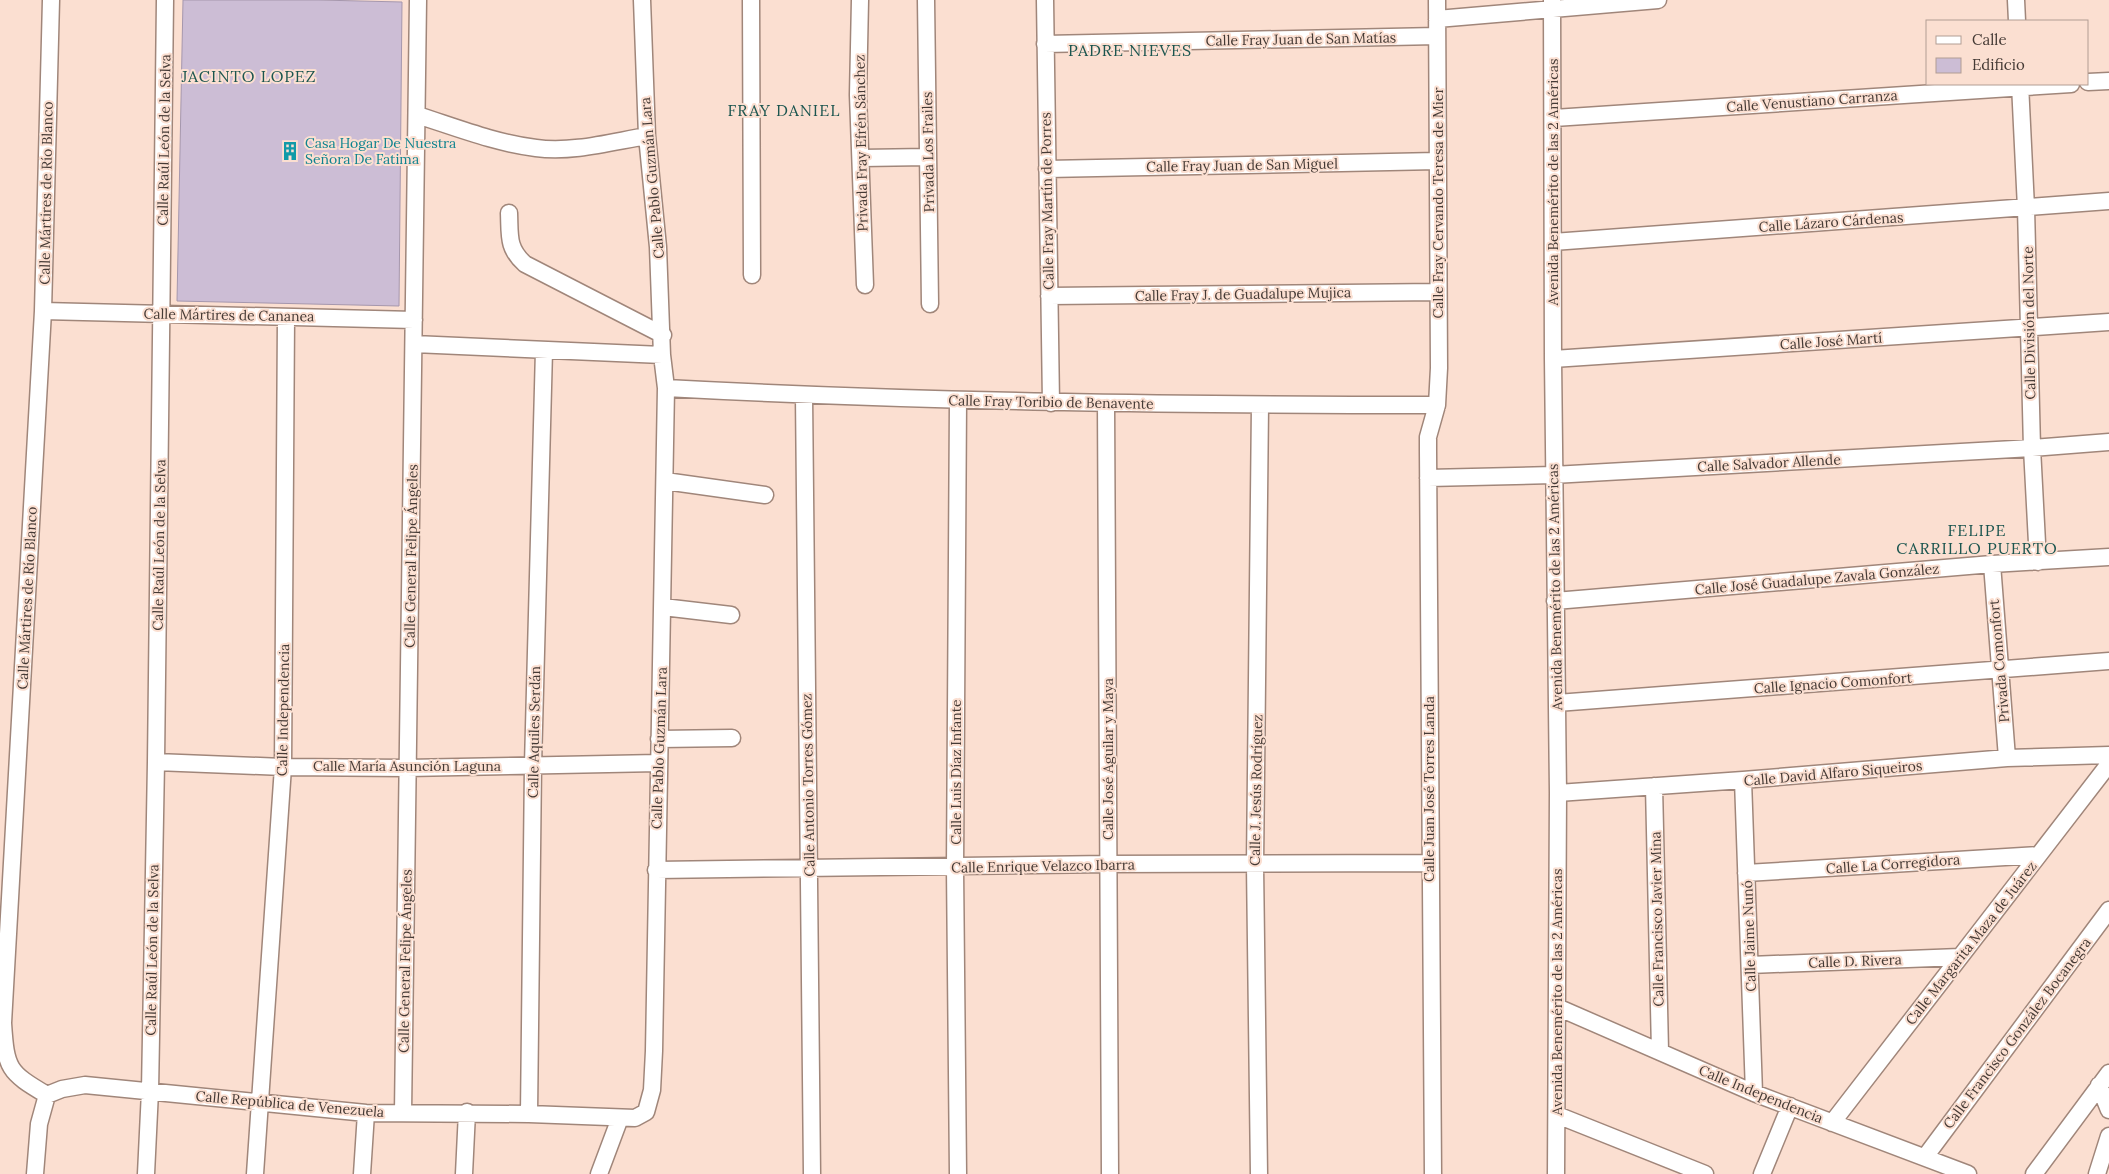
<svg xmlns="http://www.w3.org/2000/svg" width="2109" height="1174" font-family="Lora,serif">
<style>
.building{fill:#ccbdd5;stroke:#a597ad}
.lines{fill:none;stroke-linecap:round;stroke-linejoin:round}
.minor-casing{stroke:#a0867a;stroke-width:19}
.minor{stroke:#fff;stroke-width:16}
.labels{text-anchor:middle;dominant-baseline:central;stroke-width:4;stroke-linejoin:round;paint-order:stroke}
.street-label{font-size:14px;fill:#453a35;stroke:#fbdfd1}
.culture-label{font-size:14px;fill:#0d838f;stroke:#fbdfd1;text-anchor:start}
.quarter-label{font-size:16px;letter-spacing:1px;fill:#1b554f;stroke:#fbdfd1}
</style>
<rect width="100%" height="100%" fill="#fbdfd1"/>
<!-- building -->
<path class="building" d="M183 0H319L402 2 399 306 177 301Z"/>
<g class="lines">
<!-- minor casing -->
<g class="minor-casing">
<path id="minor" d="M751 0 752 275
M860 0 858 95 865 285
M926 0 930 304
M1045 0 1051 403
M1552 0 1553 359 1558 793 1556 1174
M2016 0 2017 21
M1437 19 1658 0
M1045 44 1437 36
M2088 82 2109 81
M2020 84 2026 208 2032 448 2038 562
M417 115C455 127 495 143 536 148 572 153 611 142 647 136
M1554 118 2071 84
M861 158 928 157
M1047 169 1437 161
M509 213C510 235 507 248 525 264L663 335
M1553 242 2109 201
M1049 296 1438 292
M43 311 414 320
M414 344 662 355
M1553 359 2109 322
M666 388C923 402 1180 405 1437 405
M804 396 812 1174
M1106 403 1110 1174
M1428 478 1553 475 2032 448 2109 442
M665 481 765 495
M1992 564 2007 758
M1555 601 1992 564 2109 557
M663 607 731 615
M1557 703 2109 661
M659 739 732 738
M156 762 283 767 407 768 658 763
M1743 780 1754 1093
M1654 786 1660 1051
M1558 793 1743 780 2007 758 2109 755
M656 870 1108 864 1430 863
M1746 873 2039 855
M1750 965 1960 957
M1557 1007 1754 1093 1968 1174
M2099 1085 2109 1110
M47 1095 62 1089 85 1085 366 1113 529 1114 635 1118 646 1112 652 1090 654 1051 666 388 662 355 658 247 647 136 642 0
M47 1095C8 1072 6 1069 3 1023L43 311 51 0
M403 1113 418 0
M529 1114 533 765 544 350
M1557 1115 1705 1174
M1832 1123 2109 764
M1925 1157 2109 910
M35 1174 39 1124 47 1095
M146 1174 150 1091 156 762 165 0
M255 1174 283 767 286 317
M362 1174 366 1113
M464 1174 467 1112
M599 1174 620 1118
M958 1174 955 868 958 401
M1259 1174 1255 865 1260 405
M1433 1174 1428 451V437L1437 405 1439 368 1437 0
M1762 1174 1790 1106
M2034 1174 2109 1073
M2097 1174 2109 1136"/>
</g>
<!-- minor -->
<use href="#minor" class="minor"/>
</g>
<!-- icons -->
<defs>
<g id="building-bare" transform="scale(1.5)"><path d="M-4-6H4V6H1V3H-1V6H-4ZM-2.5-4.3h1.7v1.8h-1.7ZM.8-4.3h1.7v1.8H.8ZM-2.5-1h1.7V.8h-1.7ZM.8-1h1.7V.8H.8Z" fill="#0f9aa8" stroke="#fbdfd1" stroke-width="2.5" paint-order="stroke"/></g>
</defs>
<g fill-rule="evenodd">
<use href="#building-bare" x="290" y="151"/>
</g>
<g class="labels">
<!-- street labels -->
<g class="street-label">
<text transform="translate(1301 39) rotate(-1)">Calle Fray Juan de San Matías</text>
<text transform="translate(1812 101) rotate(-4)">Calle Venustiano Carranza</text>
<text transform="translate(164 140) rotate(-89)">Calle Raúl León de la Selva</text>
<text transform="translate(861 143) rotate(-91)">Privada Fray Efrén Sánchez</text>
<text transform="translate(928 152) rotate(-91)">Privada Los Frailes</text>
<text transform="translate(1242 165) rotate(-1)">Calle Fray Juan de San Miguel</text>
<text transform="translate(652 178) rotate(-95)">Calle Pablo Guzmán Lara</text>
<text transform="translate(1553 182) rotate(-90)">Avenida Benemérito de las 2 Américas</text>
<text transform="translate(46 193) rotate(-89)">Calle Mártires de Río Blanco</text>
<text transform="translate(1047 201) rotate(-91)">Calle Fray Martín de Porres</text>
<text transform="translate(1438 203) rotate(-90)">Calle Fray Cervando Teresa de Mier</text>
<text transform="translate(1831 222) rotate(-4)">Calle Lázaro Cárdenas</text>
<text transform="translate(1243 294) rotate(-1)">Calle Fray J. de Guadalupe Mujica</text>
<text transform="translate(229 315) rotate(1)">Calle Mártires de Cananea</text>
<text transform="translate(2029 323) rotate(-91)">Calle División del Norte</text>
<text transform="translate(1831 341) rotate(-4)">Calle José Martí</text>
<text transform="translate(1051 402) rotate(1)">Calle Fray Toribio de Benavente</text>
<text transform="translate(1769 463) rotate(-3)">Calle Salvador Allende</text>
<text transform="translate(159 545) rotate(-89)">Calle Raúl León de la Selva</text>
<text transform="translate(411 556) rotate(-89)">Calle General Felipe Ángeles</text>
<text transform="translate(1817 579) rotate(-5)">Calle José Guadalupe Zavala González</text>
<text transform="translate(1555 587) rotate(-91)">Avenida Benemérito de las 2 Américas</text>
<text transform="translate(27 598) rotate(-87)">Calle Mártires de Río Blanco</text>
<text transform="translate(1999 661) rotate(-95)">Privada Comonfort</text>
<text transform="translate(1833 683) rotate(-4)">Calle Ignacio Comonfort</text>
<text transform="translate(283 710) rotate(-89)">Calle Independencia</text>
<text transform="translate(534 732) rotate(-89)">Calle Aquiles Serdán</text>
<text transform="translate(659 748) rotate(-88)">Calle Pablo Guzmán Lara</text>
<text transform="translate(1108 759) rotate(-90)">Calle José Aguilar y Maya</text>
<text x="407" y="766">Calle María Asunción Laguna</text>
<text transform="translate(956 772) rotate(-90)">Calle Luis Díaz Infante</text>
<text transform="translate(1833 773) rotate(-5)">Calle David Alfaro Siqueiros</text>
<text transform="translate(808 785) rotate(-91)">Calle Antonio Torres Gómez</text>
<text transform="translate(1429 789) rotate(-90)">Calle Juan José Torres Landa</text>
<text transform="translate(1256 790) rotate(-89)">Calle J. Jesús Rodríguez</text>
<text transform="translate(1893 864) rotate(-4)">Calle La Corregidora</text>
<text transform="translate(1043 866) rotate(-1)">Calle Enrique Velazco Ibarra</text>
<text transform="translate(1657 919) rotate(-91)">Calle Francisco Javier Mina</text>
<text transform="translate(1749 936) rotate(-92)">Calle Jaime Nunó</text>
<text transform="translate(1971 943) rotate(-52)">Calle Margarita Maza de Juárez</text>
<text transform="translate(152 950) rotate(-89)">Calle Raúl León de la Selva</text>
<text transform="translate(405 961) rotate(-89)">Calle General Felipe Ángeles</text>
<text transform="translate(1855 961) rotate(-2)">Calle D. Rivera</text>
<text transform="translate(1557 992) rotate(-90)">Avenida Benemérito de las 2 Américas</text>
<text transform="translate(2017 1033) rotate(-53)">Calle Francisco González Bocanegra</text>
<text transform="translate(1761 1094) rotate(22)">Calle Independencia</text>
<text transform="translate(290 1104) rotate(5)">Calle República de Venezuela</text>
</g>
<!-- culture labels -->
<g class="culture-label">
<text x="305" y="143">Casa Hogar De Nuestra<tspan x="305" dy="16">Señora De Fatima</tspan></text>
</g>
<!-- quarter labels -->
<g class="quarter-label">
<text x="1130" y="50">PADRE NIEVES</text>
<text x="249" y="76">JACINTO LOPEZ</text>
<text x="784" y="110">FRAY DANIEL</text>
<text x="1977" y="530">FELIPE<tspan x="1977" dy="18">CARRILLO PUERTO</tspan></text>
</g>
</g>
<!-- legend -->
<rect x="1926" y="20" width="162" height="65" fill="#fbdfd1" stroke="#b29d93"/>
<rect x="1936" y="36" width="25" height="8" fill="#ffffff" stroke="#b29d93"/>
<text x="1972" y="45" font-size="15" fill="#453a35">Calle</text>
<rect x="1936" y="58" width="25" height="15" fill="#ccbdd5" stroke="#b29d93"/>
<text x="1972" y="70" font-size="15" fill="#453a35">Edificio</text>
</svg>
